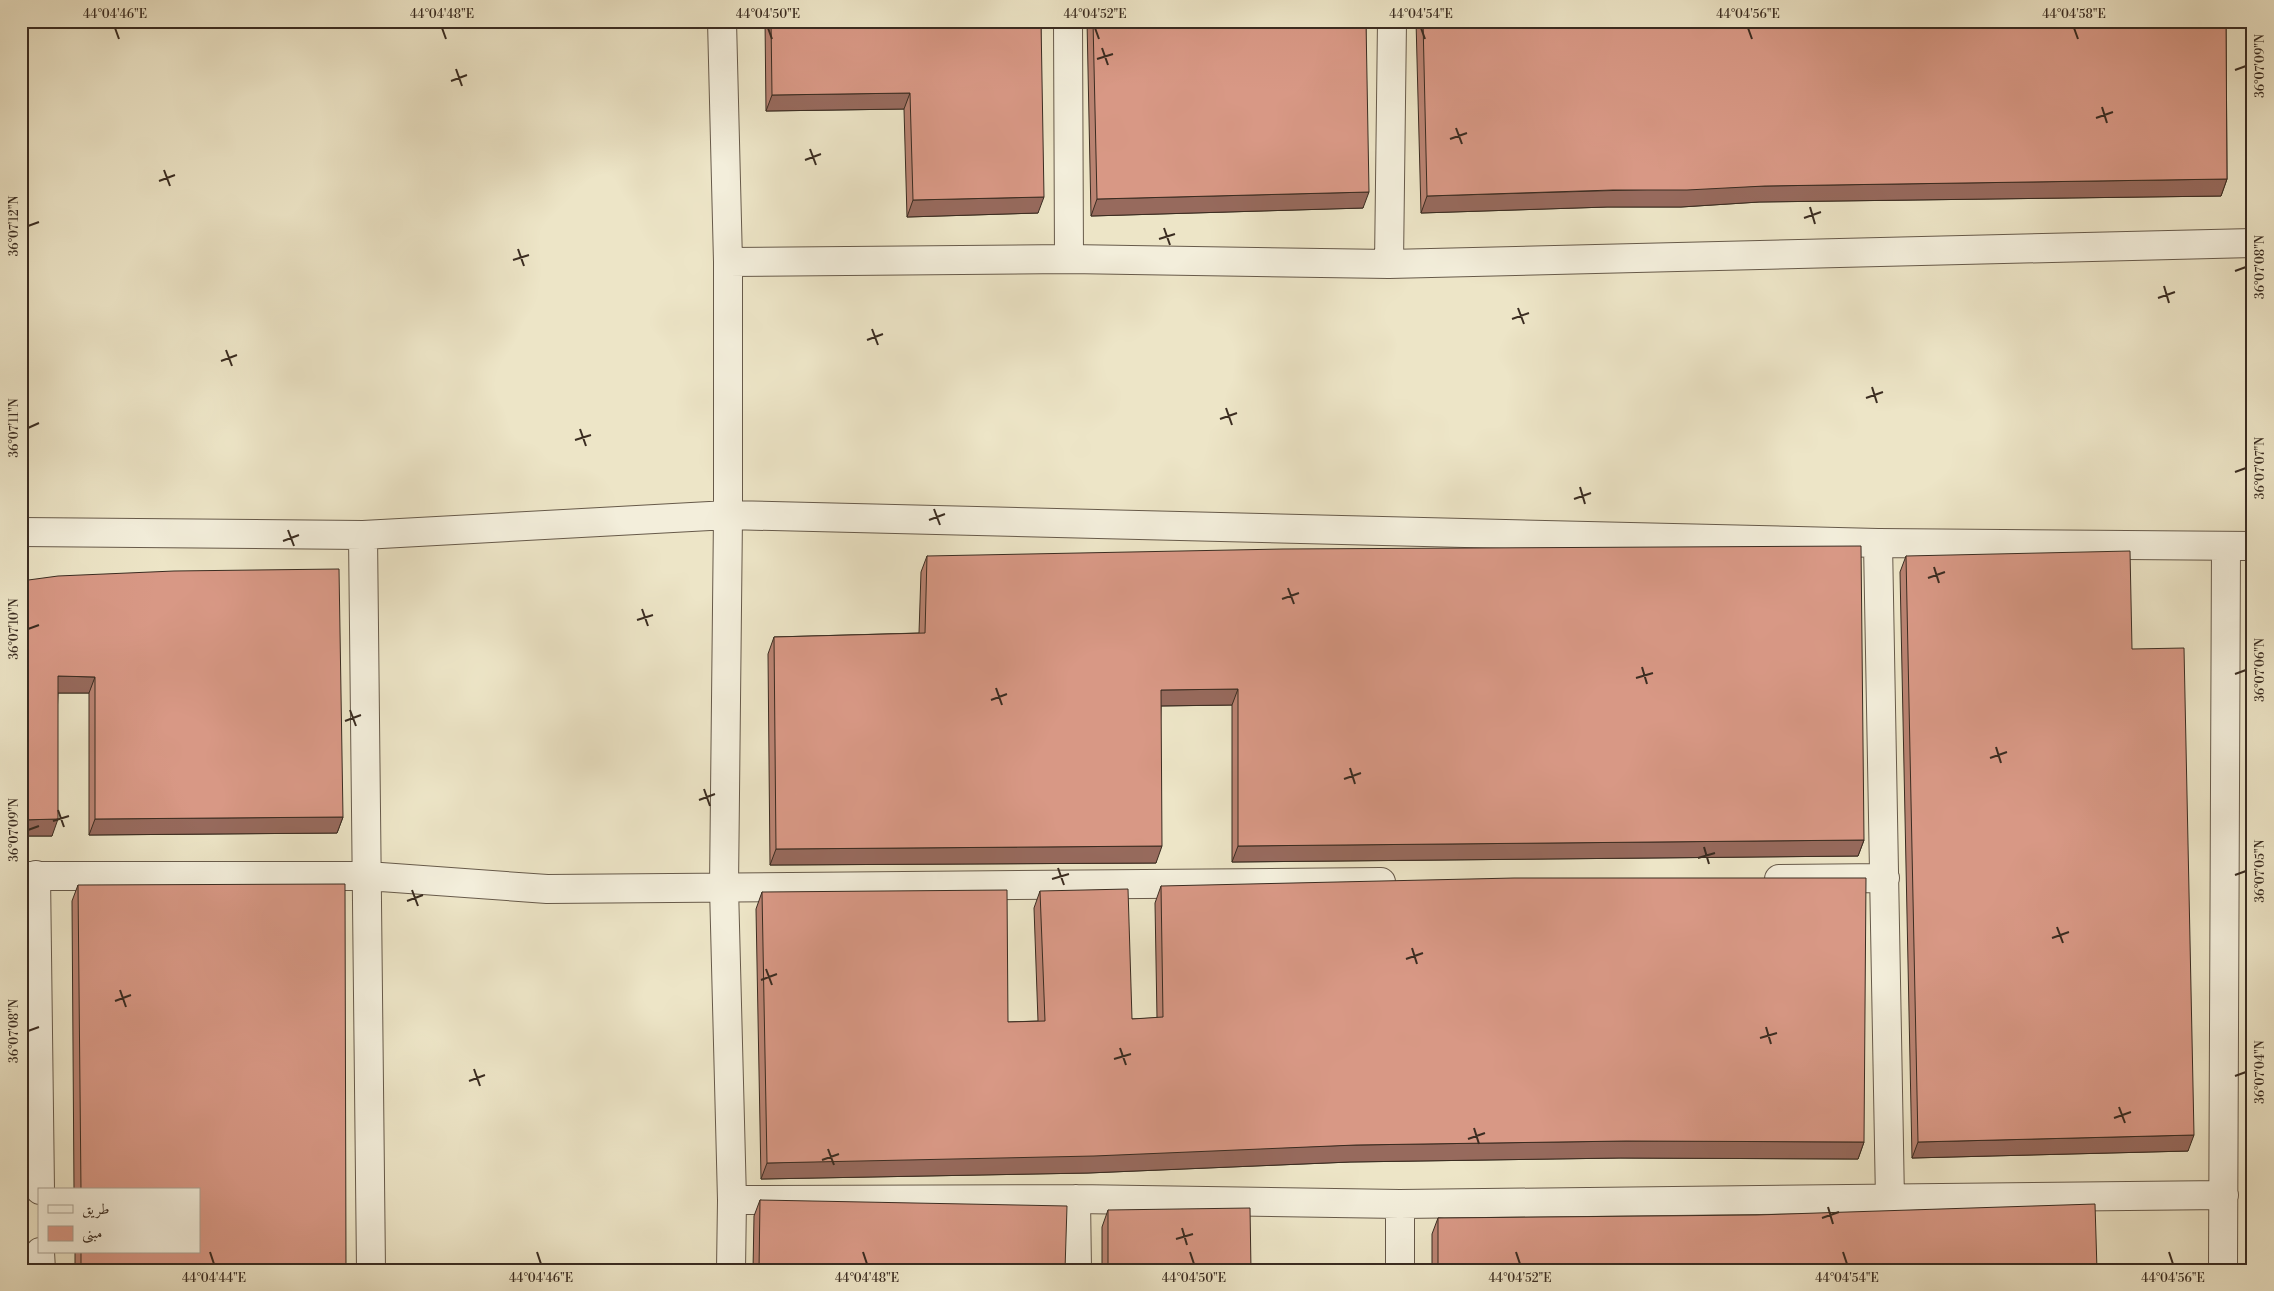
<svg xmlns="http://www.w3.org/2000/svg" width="2274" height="1291" font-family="'Libre Bodoni',Amiri,serif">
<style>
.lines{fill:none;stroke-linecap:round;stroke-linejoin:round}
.minor-casing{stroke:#675a4a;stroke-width:30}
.minor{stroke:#f3eedb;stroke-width:28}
.wall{fill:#ba8372;stroke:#3a2c21}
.shaded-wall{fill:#976a5d;stroke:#3a2c21}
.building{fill:#d89885;stroke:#3a2c21}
.ticks{fill:none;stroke:#3a2c21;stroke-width:2}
.neatline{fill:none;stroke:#3a2c21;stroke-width:2}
.ticks-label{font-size:12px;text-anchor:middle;fill:#3a2c21}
</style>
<rect width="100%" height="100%" fill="#ede5c7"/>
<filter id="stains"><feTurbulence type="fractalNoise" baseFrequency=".004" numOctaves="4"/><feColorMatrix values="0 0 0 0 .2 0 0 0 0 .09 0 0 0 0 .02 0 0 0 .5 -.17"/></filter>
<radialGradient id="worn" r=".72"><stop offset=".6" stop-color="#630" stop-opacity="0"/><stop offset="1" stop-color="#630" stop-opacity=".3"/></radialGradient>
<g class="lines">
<!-- minor casing -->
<g class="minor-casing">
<path id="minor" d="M722 21 728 262V515L724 887 732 1200 731 1270
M1068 21 1069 259
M728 262 1069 259 1389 264 2253 243
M1389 264 1392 21
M21 532 363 535 728 515 1878 543 2253 546
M363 535 371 1270
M1878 543 1890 1200
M36 875 40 1190
M21 876H367L547 889 1381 882
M1779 879 1885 878
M1076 1199 1077 1270
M732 1200 1076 1199 1400 1204 2224 1195
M40 1252 41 1270
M1400 1270V1204
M2223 1270 2226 546"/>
</g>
<!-- minor -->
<use href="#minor" class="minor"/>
</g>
<!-- wall -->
<path class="wall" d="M765 21H1041L1038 213 907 217 904 109 766 111Z
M1087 21H1366L1363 208 1091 216Z
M1416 21H2226L2227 179 2221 196 1759 202 1681 207H1607L1421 213Z
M927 556 1864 840 1858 856 1232 862V705L1161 706 1156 863 770 865 768 654 774 637 919 633 921 572Z
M1906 556 2132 649 2188 1151 1912 1158 1900 572Z
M2253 573V887L2251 577Z
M21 581 343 817 337 833 89 835V693H58L52 836H21Z
M78 885 346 1270H75V1252H199V1190H74L72 901Z
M1161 886 1864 1142 1858 1159 1620 1158 1350 1162 1088 1173 761 1179 756 909 762 892 1008 1022 1038 1021 1034 908 1040 891 1132 1019 1157 1018 1155 903Z
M2253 986V1185L2251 990Z
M760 1200 1065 1270H753L754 1216Z
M1108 1210 1251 1270H1102V1227Z
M1438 1218 2097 1270H1432V1234Z"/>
<!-- shaded-wall -->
<path class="shaded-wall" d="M910 93 904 109 766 111 772 95Z
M2227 179 2221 196 1759 202 1681 207H1607L1421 213 1427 196 1765 186Z
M1369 192 1363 208 1091 216 1097 199Z
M1044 197 1038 213 907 217 913 200Z
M58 676 95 677 89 693H52Z
M1238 689 1232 705 1154 706 1161 690Z
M343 817 337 833 89 835 95 819Z
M58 819 52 836H21V820Z
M1864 840 1858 856 1232 862 1238 846Z
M1162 846 1156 863 770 865 776 849Z
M2194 1135 2188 1151 1912 1158 1918 1142Z
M1626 1141 1864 1142 1858 1159 1620 1158 1350 1162 1088 1173 761 1179 767 1163 1356 1145Z"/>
<!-- building -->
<path class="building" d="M771 21H1041L1044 197 913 200 910 93 772 95Z
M1093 21H1366L1369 192 1097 199Z
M1423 21H2226L2227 179 1765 186 1687 190H1613L1427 196Z
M1861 546 1864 840 1238 846V689L1161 690 1162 846 776 849 774 637 925 633 927 556 1283 549Z
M2130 551 2132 649 2184 648 2194 1135 1918 1142 1906 556Z
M339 569 343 817 95 819V677L58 676V819L21 820V581L58 576 174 571Z
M1514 878H1866L1864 1142 1626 1141 1356 1145 1094 1156 767 1163 762 892 1007 890 1008 1022 1045 1021 1040 891 1128 889 1132 1019 1163 1017 1161 886Z
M345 884 346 1270H81V1252H199V1190H81L78 885Z
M760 1200 1067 1206 1065 1270H759Z
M2095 1204 2097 1270H1438V1218L1756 1215Z
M1250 1208 1251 1270H1108V1210Z
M2099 1267H2176V1270H2099Z"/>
<!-- ticks -->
<path class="ticks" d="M115 28 119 39M442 28 446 39M768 28 772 39M1095 28 1099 39M1421 28 1425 39M1748 28 1752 39M2074 28 2078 39M1102 48 1108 65M1097 59 1113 54M456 69 462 86M2235 70 2246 66M451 81 467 75M2102 107 2107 123M2096 118 2113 112M1456 128 1462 144M1450 139 1467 133M810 149 816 165M805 160 821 154M164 170 170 186M159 181 175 175M1810 207 1815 224M1804 218 1821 212M28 226 39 222M1164 228 1170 245M1159 239 1175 234M518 249 524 266M513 260 529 255M2235 271 2246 267M2164 286 2169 303M2158 298 2175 292M1518 308 1524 324M1512 319 1529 313M872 329 878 345M867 340 883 334M226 350 232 366M221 361 237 355M1872 387 1877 403M1866 398 1883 392M1226 408 1232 425M1220 419 1237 413M28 428 39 423M580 429 586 446M575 440 591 435M2235 472 2246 468M1580 487 1585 504M1574 499 1591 493M934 509 940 525M929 520 945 514M288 530 294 546M283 541 299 535M1934 567 1939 583M1928 578 1945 572M1288 588 1294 604M1282 599 1299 593M642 609 648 626M637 620 653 615M28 629 39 625M1642 667 1647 684M2235 674 2246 670M1636 678 1653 673M996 688 1002 705M991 700 1007 694M350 710 356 726M345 721 361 715M1996 747 2001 763M1990 758 2007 752M1350 768 1355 784M1344 779 1361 773M704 789 710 806M699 800 715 794M58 810 64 827M53 821 69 816M28 830 39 826M1704 847 1709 864M1698 858 1715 853M1058 868 1064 885M2235 875 2246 871M1052 879 1069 874M412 890 418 906M407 901 423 895M2057 927 2063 943M2052 938 2069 932M1412 948 1417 964M1406 959 1423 953M766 969 772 985M761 980 777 974M120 990 126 1007M115 1001 131 995M1766 1027 1771 1044M28 1031 39 1027M1760 1038 1777 1033M1120 1048 1126 1065M1114 1059 1131 1054M474 1069 480 1086M2235 1076 2246 1072M469 1081 485 1075M2119 1107 2125 1123M2114 1118 2131 1112M1474 1128 1479 1144M1468 1139 1485 1133M828 1149 834 1165M822 1160 839 1154M1828 1207 1833 1224M1822 1218 1839 1212M1182 1228 1187 1245M1176 1239 1193 1234M210 1252 214 1264M537 1252 541 1264M863 1252 867 1264M1190 1252 1194 1264M1516 1252 1520 1264M1843 1252 1847 1264M2169 1252 2173 1264"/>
<!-- margin -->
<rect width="2274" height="1291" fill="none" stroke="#ede5c7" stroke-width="55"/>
<!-- legend -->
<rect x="38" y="1188" width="162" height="65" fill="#f3eedb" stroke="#a9a091"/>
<rect x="48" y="1205" width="25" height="8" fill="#f3eedb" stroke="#a9a091"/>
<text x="82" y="1214" font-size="15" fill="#3a2c21">طريق</text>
<rect x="48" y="1226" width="25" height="15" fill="#d89885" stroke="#a9a091"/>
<text x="82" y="1238" font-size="15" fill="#3a2c21">مبنى</text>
<rect x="28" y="28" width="2218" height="1236" class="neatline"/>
<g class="ticks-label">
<text x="115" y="18">44°04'46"E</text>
<text x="442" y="18">44°04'48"E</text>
<text x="768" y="18">44°04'50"E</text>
<text x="1095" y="18">44°04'52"E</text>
<text x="1421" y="18">44°04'54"E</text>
<text x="1748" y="18">44°04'56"E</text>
<text x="2074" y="18">44°04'58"E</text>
<text transform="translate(2260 66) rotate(-90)" y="4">36°07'09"N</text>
<text transform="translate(14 226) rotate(-90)" y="4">36°07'12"N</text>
<text transform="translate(2260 267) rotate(-90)" y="4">36°07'08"N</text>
<text transform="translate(14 428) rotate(-90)" y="4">36°07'11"N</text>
<text transform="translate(2260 468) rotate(-90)" y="4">36°07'07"N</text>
<text transform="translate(14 629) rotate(-90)" y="4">36°07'10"N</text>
<text transform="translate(2260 670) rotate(-90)" y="4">36°07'06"N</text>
<text transform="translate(14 830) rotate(-90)" y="4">36°07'09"N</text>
<text transform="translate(2260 871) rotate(-90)" y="4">36°07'05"N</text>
<text transform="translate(14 1031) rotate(-90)" y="4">36°07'08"N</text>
<text transform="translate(2260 1072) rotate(-90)" y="4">36°07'04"N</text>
<text x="214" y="1282">44°04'44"E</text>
<text x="541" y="1282">44°04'46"E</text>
<text x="867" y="1282">44°04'48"E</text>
<text x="1194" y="1282">44°04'50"E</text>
<text x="1520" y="1282">44°04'52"E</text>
<text x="1847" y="1282">44°04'54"E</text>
<text x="2173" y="1282">44°04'56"E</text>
</g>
<rect width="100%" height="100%" filter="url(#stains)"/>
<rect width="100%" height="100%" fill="url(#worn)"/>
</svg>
